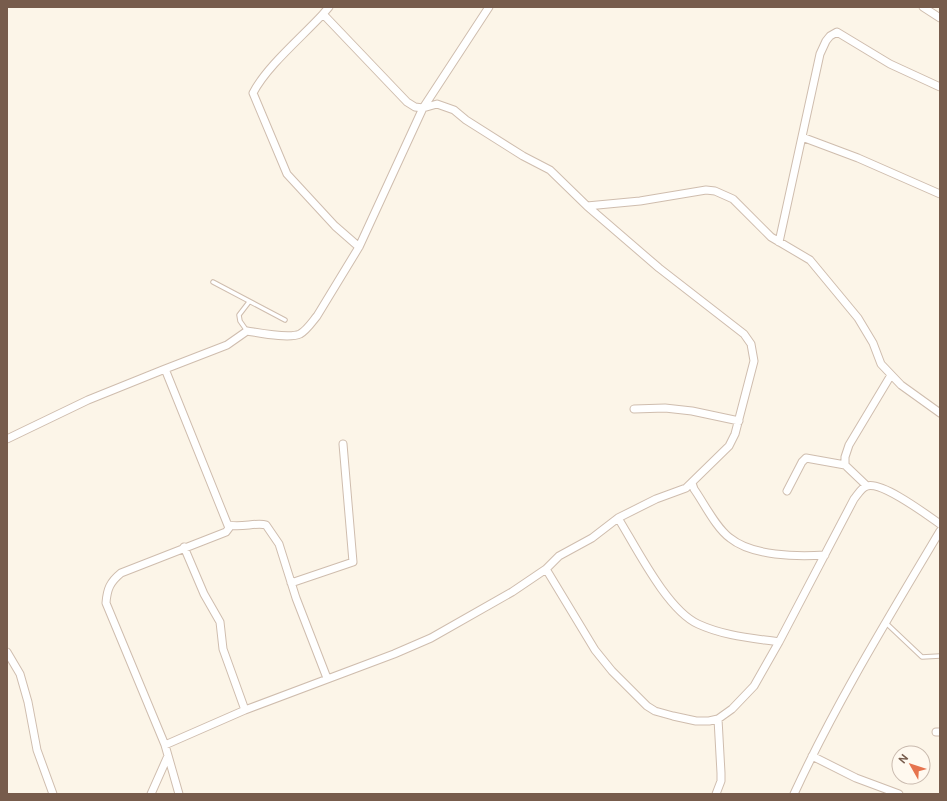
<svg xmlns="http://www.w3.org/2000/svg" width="947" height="801" font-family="'DM Sans',sans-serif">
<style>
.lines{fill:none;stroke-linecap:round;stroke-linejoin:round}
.service-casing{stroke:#cfbdae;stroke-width:5.5}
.minor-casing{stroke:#cfbdae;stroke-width:9}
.service{stroke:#fff;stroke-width:3.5}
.minor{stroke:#fff;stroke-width:7}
</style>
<rect width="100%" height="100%" fill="#fcf5e8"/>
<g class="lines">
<!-- service casing -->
<g class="service-casing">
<path id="service" d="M213 282 285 320
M247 331 240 321 239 315 249 302
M886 623 922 657 940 656"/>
</g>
<!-- minor casing -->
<g class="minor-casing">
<path id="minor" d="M329 7 323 14 407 102 415 107 423 108 437 104 454 110 466 120 523 156 550 170 587 206 640 201 706 190 715 191 733 199 771 237 810 260 858 318 873 343 881 364 901 385 940 413
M923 7 940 18
M323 14C302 37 267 66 253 93L287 174 335 226 359 247
M802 137 858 158 940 194
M779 242 820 54 826 41 830 36 837 32 890 64 940 87
M165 369 227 345 247 331C260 333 289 339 300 334 307 330 312 322 317 316L359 247 423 108 489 7
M634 409 665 408 692 411 739 421
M7 439 88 400 165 369 229 528 226 532 121 573C110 582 107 589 106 603L165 745 179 794
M692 483 694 489C704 503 716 528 730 538 752 556 797 557 825 555
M867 486 845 465V457L849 445 891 375
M787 491 802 462 806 458 845 465
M618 518C636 547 667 610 698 624 724 636 752 638 779 642
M229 525C241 528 257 522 266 525L279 544 296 598 327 678
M184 547 204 594 220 622 223 649 245 710
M546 569 595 650 612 671 647 706 655 711 673 716 696 721H709L718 719 732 709 754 686 779 642 854 499C858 494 862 487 867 486 882 481 927 515 940 524
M291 583 353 562 343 444
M7 652 20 674 28 702 37 750 53 794
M936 732H940
M165 745 245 710 394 654 431 638 512 592 546 569 559 556 592 538 618 518 656 499 686 488 729 446 735 434 754 361 751 344 744 334 659 268 587 206
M812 756 856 778 899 794
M151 794 167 758
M716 794 721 781V773L718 719
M794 794C836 703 889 617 940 531"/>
</g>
<!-- service -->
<use href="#service" class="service"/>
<!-- minor -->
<use href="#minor" class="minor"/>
</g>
<!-- border -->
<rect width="947" height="801" fill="none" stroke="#775c4c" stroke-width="16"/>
<!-- north arrow -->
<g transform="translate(911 765) rotate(309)"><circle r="19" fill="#fff9ef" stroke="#c9baae"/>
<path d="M0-3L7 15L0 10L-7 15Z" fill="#e6744e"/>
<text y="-6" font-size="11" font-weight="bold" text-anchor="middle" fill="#775c4c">N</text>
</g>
</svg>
